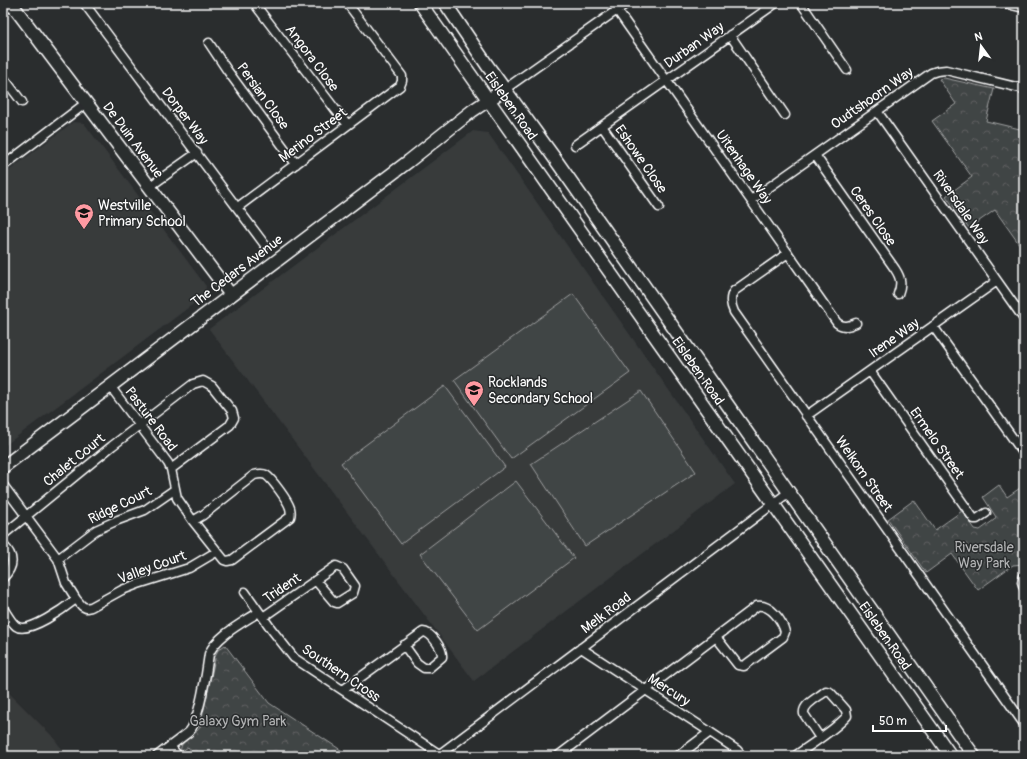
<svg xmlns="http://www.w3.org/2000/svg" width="1027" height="759" font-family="Pangolin,sans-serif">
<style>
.built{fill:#373a3b}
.grass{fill:#414445;stroke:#a0a2a2}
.forest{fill:url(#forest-crowns);stroke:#a0a2a2}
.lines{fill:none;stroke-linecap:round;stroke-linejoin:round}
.street-casing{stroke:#fff;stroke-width:11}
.secondary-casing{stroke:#fff;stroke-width:15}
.street{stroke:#2a2d2e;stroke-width:8}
.secondary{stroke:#2a2d2e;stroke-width:12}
.labels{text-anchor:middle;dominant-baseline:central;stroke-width:3;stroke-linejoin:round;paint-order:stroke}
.street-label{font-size:14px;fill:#fff;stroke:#2a2d2e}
.poi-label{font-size:14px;fill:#fff;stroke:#2a2d2e;text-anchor:start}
.park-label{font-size:14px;fill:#b3b4b5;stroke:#2a2d2e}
</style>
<defs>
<pattern id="forest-crowns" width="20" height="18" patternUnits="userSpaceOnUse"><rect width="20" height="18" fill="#414445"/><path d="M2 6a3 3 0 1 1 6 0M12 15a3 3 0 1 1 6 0" fill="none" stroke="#5e6061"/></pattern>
</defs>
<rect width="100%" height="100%" fill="#2a2d2e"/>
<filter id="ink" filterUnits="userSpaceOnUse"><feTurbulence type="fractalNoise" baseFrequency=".025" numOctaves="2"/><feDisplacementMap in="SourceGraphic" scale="8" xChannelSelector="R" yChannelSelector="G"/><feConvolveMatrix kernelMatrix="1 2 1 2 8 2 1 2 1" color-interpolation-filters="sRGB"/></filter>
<g filter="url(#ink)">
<!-- built -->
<path class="built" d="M73 122 84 123 206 286 204 296 3 447V175Z
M473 131 488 133 735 484 474 681 209 329Z
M3 687 53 737 67 756H3Z"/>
<!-- grass -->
<path class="grass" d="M573 294 630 373 511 459 454 380Z
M445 386 505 467 401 544 341 463Z
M641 391 696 472 585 546 531 464Z
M516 481 574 558 478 630 420 554Z"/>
<!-- forest -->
<path class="forest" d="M944 78 994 89 986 121 1024 130V251L995 210 969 228 946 196 972 177 932 121 956 104 939 79Z
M999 485 1007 497 1023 486 1024 487V564L1013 565 978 590 952 554 926 573 888 519 914 500 935 530 962 511 975 529 980 530 994 520 996 517 983 497Z
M225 645 269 703 350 756H195L188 747 181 752C178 741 196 735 200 727L216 654 218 650Z"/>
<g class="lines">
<!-- street casing -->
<g class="street-casing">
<path id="street" d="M84 3 265 245
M612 3 837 323C844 328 849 326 856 323
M801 3 847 70
M1003 3 1024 8
M257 7 335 109 348 125
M3 11 14 3
M730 35 785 115
M209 43 227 70 296 164
M3 77 22 102
M505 89 627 3
M877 111 1024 319
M602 126 659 207
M575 145 776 3
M815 155 895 269C901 278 902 284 898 294
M3 166 86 103
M149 187 197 153
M751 200 931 73 937 71 946 70 1024 89
M238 207 400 86 402 81V76L347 3
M788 253 734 291C729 298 731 305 734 312L1024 724
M933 326 1024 454
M870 371 974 519H977L986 513
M110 386 168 463 171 469 177 498 193 521 224 560 227 561 232 560 290 517C291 514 291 512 290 508 288 501 272 479 266 475 262 473 258 474 254 475L203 515 193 521
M806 416 997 281
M3 485 58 559 66 583 76 599 82 606 86 608 91 607 122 590 138 584 189 568 216 552
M3 535 112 446 193 384 203 381 212 386 232 411 234 418 230 425 171 469
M3 545C15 556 14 567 3 578
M58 559 96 530 118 520 145 510 174 490
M1024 576 1022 582 1024 588
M245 592 272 630 294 658 442 756
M3 608C7 614 11 622 16 626 28 635 66 607 76 599
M263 617 336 566 343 569 355 586 353 593 337 603 334 602 316 581
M581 648 710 732 737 750 742 756
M343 690 423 632C431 632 443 649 442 657L429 668H424L417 663 404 645
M170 746 178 756
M440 754 789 492
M157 756 189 732C199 721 207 670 209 654 216 636 244 622 259 612
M558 756 757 606C770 604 782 620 785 632L783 637 744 666 738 665 716 637
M678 756 710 732
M795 756C810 745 836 729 847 716L846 710 830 692 826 691C819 697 802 704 804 714L820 738"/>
</g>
<!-- secondary casing -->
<g class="secondary-casing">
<path id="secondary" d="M11 3 231 295
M420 3 951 756
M445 3 487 65 553 156 974 756
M3 467 409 161 472 111 505 89"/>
</g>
<!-- street -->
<use href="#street" class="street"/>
<!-- secondary -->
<use href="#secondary" class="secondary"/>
</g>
</g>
<!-- icons -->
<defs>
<g id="school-pin" transform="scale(1)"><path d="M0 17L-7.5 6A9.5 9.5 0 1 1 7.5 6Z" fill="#ff9aa2" stroke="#2a2d2e"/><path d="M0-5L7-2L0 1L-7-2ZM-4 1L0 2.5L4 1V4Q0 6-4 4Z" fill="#111"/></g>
</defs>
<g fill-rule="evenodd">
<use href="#school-pin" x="84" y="213"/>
<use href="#school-pin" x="474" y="390"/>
</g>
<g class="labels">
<!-- street labels -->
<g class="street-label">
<text transform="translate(694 45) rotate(-35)">Durban Way</text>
<text transform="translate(312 58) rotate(53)">Angora Close</text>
<text transform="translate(263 96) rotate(54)">Persian Close</text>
<text transform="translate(872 98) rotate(-35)">Oudtshoorn Way</text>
<text transform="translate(511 106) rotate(55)">Eisleben Road</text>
<text transform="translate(185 116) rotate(53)">Dorper Way</text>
<text transform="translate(313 135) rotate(-37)">Merino Street</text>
<text transform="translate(133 140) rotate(53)">De Duin Avenue</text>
<text transform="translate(641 159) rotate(55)">Eshowe Close</text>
<text transform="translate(744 167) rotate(55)">Uitenhage Way</text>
<text transform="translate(961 207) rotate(55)">Riversdale Way</text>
<text transform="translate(873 216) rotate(55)">Ceres Close</text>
<text transform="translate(237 271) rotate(-37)">The Cedars Avenue</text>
<text transform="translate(894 338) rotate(-35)">Irene Way</text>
<text transform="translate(698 371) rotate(55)">Eisleben Road</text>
<text transform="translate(151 419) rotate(53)">Pasture Road</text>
<text transform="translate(937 443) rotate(55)">Ermelo Street</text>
<text transform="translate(74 460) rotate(-39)">Chalet Court</text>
<text transform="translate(864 474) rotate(55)">Welkom Street</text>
<text transform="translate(120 505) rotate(-26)">Ridge Court</text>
<text transform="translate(152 567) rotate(-20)">Valley Court</text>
<text transform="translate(282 588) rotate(-34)">Trident</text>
<text transform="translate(606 613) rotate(-37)">Melk Road</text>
<text transform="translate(885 636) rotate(55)">Eisleben Road</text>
<text transform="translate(341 673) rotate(34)">Southern Cross</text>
<text transform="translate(669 690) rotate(33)">Mercury</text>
</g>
<!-- poi labels -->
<g class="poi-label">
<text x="98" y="205">Westville<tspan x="98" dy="16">Primary School</tspan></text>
<text x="488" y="382">Rocklands<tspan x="488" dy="16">Secondary School</tspan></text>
</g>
<!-- park labels -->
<g class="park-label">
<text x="984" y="547">Riversdale<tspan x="984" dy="16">Way Park</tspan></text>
<text x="238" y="721">Galaxy Gym Park</text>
</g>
</g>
<!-- margin -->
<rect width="1027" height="759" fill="none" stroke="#2a2d2e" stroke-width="16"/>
<rect x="8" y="8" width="1011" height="743" fill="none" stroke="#fff" stroke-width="1.5" filter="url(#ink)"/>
<!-- north arrow -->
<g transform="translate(981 46) rotate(345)" stroke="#2a2d2e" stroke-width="3" paint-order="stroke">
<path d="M0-3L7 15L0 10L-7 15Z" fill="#ffffff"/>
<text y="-6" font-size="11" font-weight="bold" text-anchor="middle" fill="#ffffff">N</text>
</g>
<!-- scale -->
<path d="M873 725v6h73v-6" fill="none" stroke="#ffffff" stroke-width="2"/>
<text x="879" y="725" font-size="12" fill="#ffffff" stroke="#2a2d2e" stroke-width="3" paint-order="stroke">50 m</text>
</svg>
